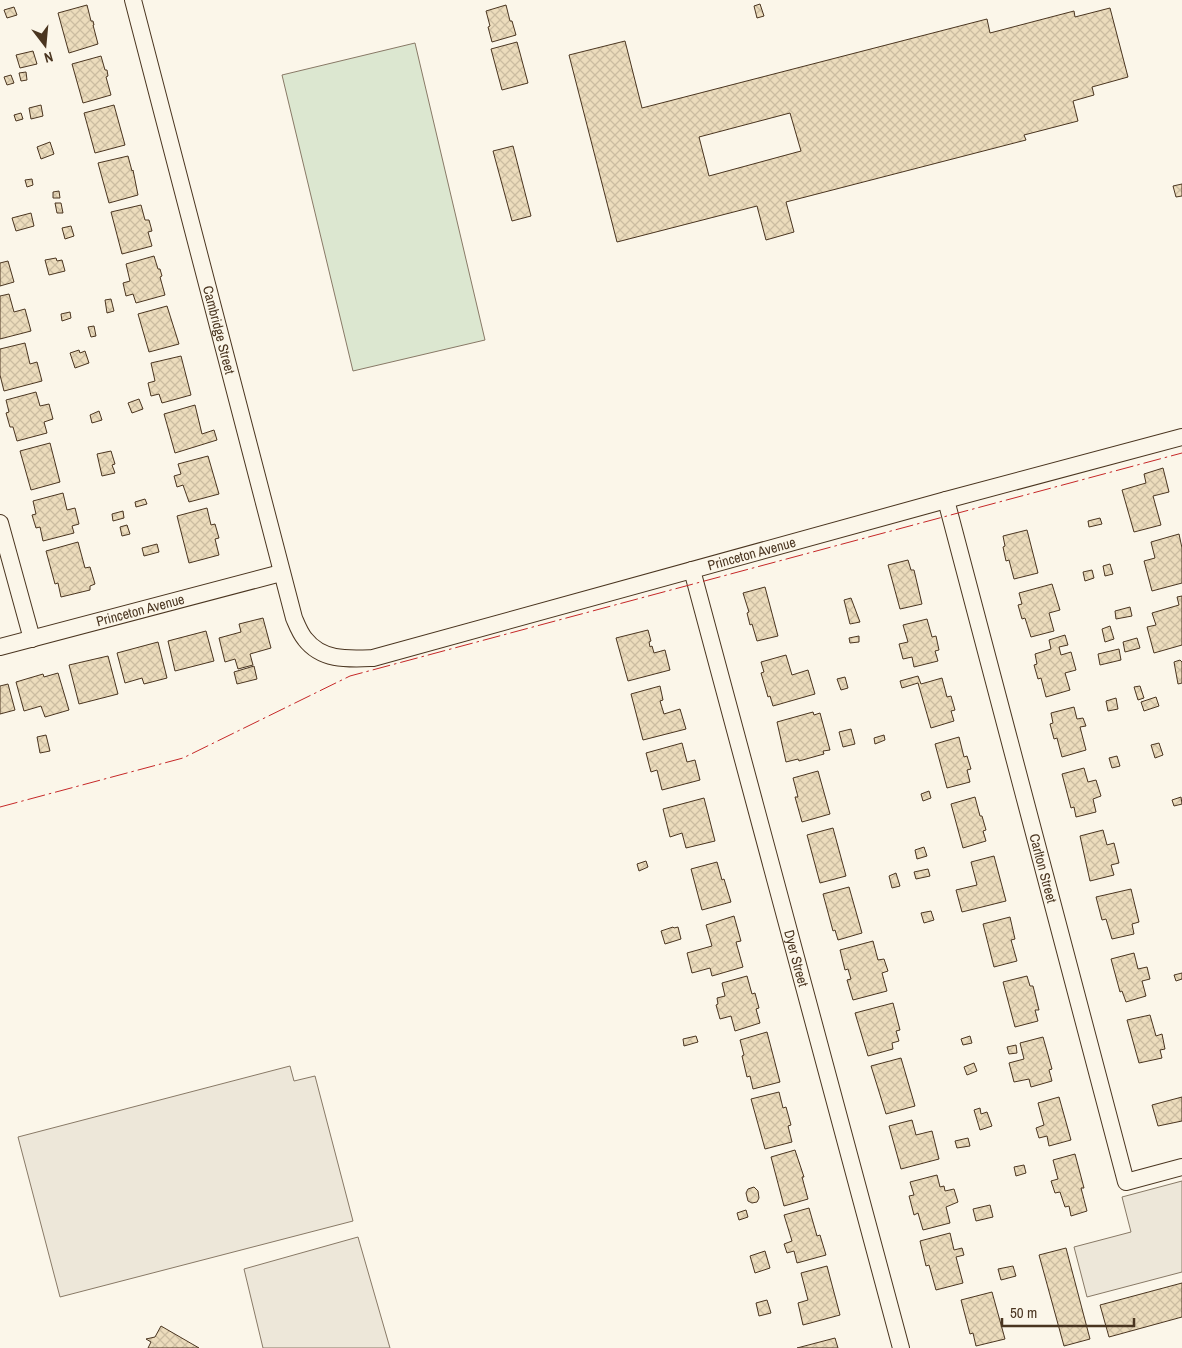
<svg xmlns="http://www.w3.org/2000/svg" width="1182" height="1348" font-family="'Archivo Narrow',sans-serif">
<style>
.grass{fill:#dce7d0;stroke:#887966}
.parking{fill:#ede7d9;stroke:#887966}
.building{fill:url(#building-cross-hatch);stroke:#4a3520;fill-rule:evenodd}
.lines{fill:none;stroke-linecap:round;stroke-linejoin:round}
.minor-casing{stroke:#4a3520;stroke-width:18}
.minor{stroke:#fbf6e9;stroke-width:16}
.power{stroke:#c62828;stroke-width:1;stroke-dasharray:18 4 2.5 4;stroke-linecap:butt}
.labels{text-anchor:middle;dominant-baseline:central;stroke-width:4;stroke-linejoin:round;paint-order:stroke}
.street-label{font-size:14px;fill:#4a3520;stroke:#fbf6e9}
</style>
<defs>
<pattern id="building-cross-hatch" width="8" height="8" patternUnits="userSpaceOnUse" patternTransform="scale(1.25)"><rect width="8" height="8" fill="#ecdcbc"/><path d="M0 0l8 8M0 8l8-8" fill="none" stroke="#ccbda1"/></pattern>
</defs>
<rect width="100%" height="100%" fill="#fbf6e9"/>
<!-- grass -->
<path class="grass" d="M415 43 485 340 353 371 282 75Z"/>
<!-- parking -->
<path class="parking" d="M290 1066 294 1081 315 1076 353 1221 60 1297 18 1137Z
M1182 1181V1272L1087 1297 1074 1247 1131 1232 1122 1197Z
M358 1237 390 1348H263L244 1269Z"/>
<!-- building -->
<path class="building" d="M760 4 764 16 757 18 754 6Z
M87 5 91 21H93L94 25H93L98 44 69 53 58 13Z
M506 5 510 21H512L516 35 492 42 488 27 490 26 486 11Z
M14 7 17 15 7 18 4 10Z
M1110 8 1128 77 1092 87 1094 95 1073 101 1078 121 1024 135 1026 140 786 202 794 232 766 240 757 206 617 242 569 55 625 41 642 108 987 19 990 33 1074 11 1075 17ZM790 113 801 151 709 176 699 137Z
M517 42 528 83 502 90 491 49Z
M33 51 37 64 20 68 16 55Z
M101 56 105 70H107L108 76 106 77 111 95 83 103 72 64Z
M26 72 27 80 21 81 19 73Z
M11 75 14 83 7 85 4 77Z
M41 105 43 116 31 119 29 108Z
M114 105 125 145 95 153 84 113Z
M21 113 23 119 16 121 14 115Z
M50 142 54 154 41 159 37 147Z
M513 146 531 216 512 221 493 151Z
M128 156 132 171 133 170 138 195 109 203 98 163Z
M32 179 33 185 27 187 25 180Z
M1182 184V196L1176 197 1173 186Z
M59 191 60 198H53V192Z
M55 203H61L63 213H57Z
M141 205 145 220H149L152 231 148 232 152 246 122 254 111 212Z
M31 213 34 226 16 231 12 218Z
M71 226 74 236 65 239 62 228Z
M154 256 158 269H160L162 276 160 277 165 295 136 303 133 294 126 296 123 283 130 281 126 264Z
M56 258 57 261 62 260 65 271 49 275 45 260Z
M8 261 14 282 0 286V263Z
M9 294 14 312 25 309 31 331 0 339V296Z
M111 299 114 311 107 313 105 300Z
M167 306 179 344 149 352 138 314Z
M70 312 71 318 62 321 61 314Z
M94 326 96 336 91 337 88 327Z
M25 343 30 364 37 362 42 381 4 391 0 375V349Z
M79 350 80 353 85 351 89 363 75 368 70 353Z
M181 356 191 395 162 403 159 394 151 396 148 383 155 381 151 363Z
M36 392 40 406 49 404 53 419 44 422 47 433 17 441 13 427H10L6 413 9 412 6 400Z
M139 399 143 409 132 413 128 403Z
M195 405 202 434 214 430 217 440 175 453 164 414Z
M99 411 102 420 92 423 90 415Z
M50 443 60 482 31 490 20 451Z
M111 451 115 464 112 465 115 473 102 476 97 454Z
M208 456 219 494 189 502 183 485 177 487 174 476 181 474 178 464Z
M1163 468 1169 492 1153 496 1161 525 1134 532 1122 490 1146 483 1144 474Z
M63 493 67 510 75 508 79 524 72 526 74 533 43 541 40 527 36 528 32 515 36 514 33 501Z
M145 499 147 504 136 507 135 502Z
M207 508 211 525 215 524 219 538 215 539 219 555 189 563 177 516Z
M123 511 124 518 113 521 112 514Z
M1100 518 1102 524 1089 527 1088 521Z
M127 525 130 534 122 536 120 527Z
M1027 530 1038 573 1014 579 1009 560 1006 561 1003 547 1005 546 1003 536Z
M1179 534 1182 548V583L1152 591 1144 561 1155 558 1151 542Z
M78 542 85 568 90 567 95 584 90 586V590L61 597 58 583 55 584 46 551Z
M157 544 159 552 144 556 142 548Z
M908 560 911 570H914L922 604 900 609 888 565Z
M1110 564 1113 574 1105 576 1103 566Z
M1092 570 1094 578 1085 581 1083 572Z
M1052 584 1060 610 1049 613 1054 631 1031 637 1025 618 1022 619 1018 605 1022 604 1019 593Z
M765 587 778 636 757 641 752 624 750 625 747 613 749 612 743 593Z
M1182 596V645L1154 653 1147 627 1156 625 1152 613 1179 605 1177 597Z
M851 598 860 622 850 624 844 600Z
M1130 607 1132 616 1116 619 1115 611Z
M263 618 271 648 250 654 253 665 238 669 235 659 225 662 219 638 241 632 239 624Z
M927 619 932 637 936 636 939 650 935 651 938 661 914 667 912 657 903 659 899 644 908 642 903 625Z
M1110 626 1114 639 1105 642 1102 629Z
M648 630 651 641 649 642 650 647 652 646 654 653 665 650 670 670 628 681 616 638Z
M206 631 214 661 175 671 168 641Z
M1065 635 1068 645 1059 647 1061 655 1071 652 1076 670 1065 673 1070 690 1046 697 1041 678 1038 679 1034 665 1037 664 1035 654 1051 649 1049 640Z
M859 636V642L850 643 849 638Z
M1137 638 1140 648 1125 652 1123 642Z
M158 642 167 678 144 684 142 678 125 683 117 653Z
M1119 649 1121 660 1100 665 1098 654Z
M786 655 792 675 808 670 815 694 773 706 770 696 768 697 761 673 764 672 761 662Z
M108 656 118 694 79 704 69 665Z
M1180 660 1182 662V683L1178 684 1174 662Z
M254 666 257 679 237 684 234 672Z
M58 673 69 710 45 717 41 706 24 711 16 682 43 674 44 677Z
M918 676 921 684 942 678 947 697 951 696 955 710 951 711 954 721 931 728 918 683 902 688 900 681Z
M845 677 848 688 841 690 837 679Z
M8 684 15 710 0 714V686Z
M660 686 663 700 660 701 664 714 680 709 686 729 643 740 631 694Z
M1140 686 1144 698 1138 700 1134 687Z
M1156 697 1159 706 1144 711 1141 702Z
M1116 698 1118 709 1108 711 1106 701Z
M1074 707 1077 719 1083 718 1086 726 1080 727 1086 750 1062 757 1057 738 1054 739 1050 724 1053 723 1051 713Z
M813 712 814 715 820 713 830 750 823 751 824 754 799 761 798 759 786 762 777 722Z
M851 729 855 744 843 747 839 732Z
M46 735 50 751 40 753 37 737Z
M884 735 885 740 875 744 874 738Z
M959 737 964 757 967 756 971 769 967 770 970 782 947 788 935 744Z
M682 743 687 762 695 760 700 780 662 790 657 770 651 772 646 753Z
M1159 743 1163 755 1155 758 1151 745Z
M1117 756 1120 766 1112 768 1109 758Z
M1084 768 1088 782 1096 780 1101 796 1093 799 1096 812 1076 817 1074 807 1071 808 1062 774Z
M818 771 830 814 802 822 795 797H798L793 778Z
M929 791 931 798 923 801 921 794Z
M975 797 980 816H982L986 830 983 831 986 841 963 848 951 804Z
M1181 797 1182 804 1174 806 1172 800Z
M704 798 715 841 686 848 682 833 670 837 663 809Z
M833 828 846 876 820 883 807 835Z
M1103 830 1107 845 1114 843 1119 863 1111 865 1114 875 1090 881 1080 836Z
M924 847 927 856 917 859 915 850Z
M994 856 1006 901 962 912 956 890 977 885 971 862Z
M646 861 648 867 639 871 637 864Z
M717 862 722 880 724 879 731 902 702 910 691 869Z
M928 869 930 876 916 879 914 872Z
M896 873 900 886 892 888 889 876Z
M849 887 862 933 838 940 835 930 833 931 823 894Z
M1131 889 1139 922 1132 924 1134 934 1112 939 1106 919 1102 920 1096 897Z
M931 911 934 920 924 923 921 913Z
M734 916 741 941 736 942 743 967 712 976 710 968 692 973 687 953 712 946 706 925Z
M1010 917 1015 939 1011 940 1017 961 994 967 983 924Z
M673 927 674 928 678 927 681 939 665 944 661 931Z
M873 941 878 960 884 959 888 971 882 973 887 991 853 1000 847 980 851 979 848 969 845 970 840 950Z
M1134 953 1138 969 1147 967 1150 979 1142 981 1146 996 1126 1002 1122 991 1120 992 1111 959Z
M1182 973V979L1176 981 1174 975Z
M747 976 752 994 755 993 759 1008 756 1009 760 1023 735 1031 731 1016 720 1019 716 1005 718 1004 717 998 725 996 722 983Z
M1027 976 1030 986H1033L1039 1010H1035L1038 1021 1015 1027 1003 982Z
M893 1003 900 1030 896 1031 899 1041 892 1043 893 1049 868 1056 855 1013Z
M1150 1015 1156 1036 1162 1034 1165 1049 1160 1050 1162 1058 1139 1063 1127 1020Z
M767 1032 780 1082 753 1089 750 1076 747 1077 742 1056 744 1055 740 1040Z
M696 1036 698 1042 684 1046 683 1039Z
M970 1036 972 1043 963 1045 961 1039Z
M1043 1037 1052 1069 1049 1070 1052 1081 1031 1087 1029 1079 1014 1082 1009 1063 1024 1059 1020 1043Z
M1016 1045 1017 1053 1009 1054 1007 1047Z
M901 1058 915 1106 886 1114 871 1066Z
M974 1063 977 1071 967 1075 964 1067Z
M779 1092 783 1108 786 1107 791 1125 788 1126 792 1142 765 1149 751 1099Z
M1059 1097 1071 1140 1049 1146 1047 1136 1039 1138 1036 1128 1044 1125 1038 1103Z
M1182 1097V1121L1158 1126 1152 1105Z
M980 1108 981 1114 987 1112 992 1126 980 1130 974 1110Z
M912 1120 916 1135 932 1131 939 1159 901 1169 889 1126Z
M968 1138 970 1146 957 1148 955 1141Z
M795 1150 804 1177H802L808 1199 784 1206 771 1157Z
M1075 1154 1084 1188H1081L1087 1211 1071 1216 1069 1206 1065 1207 1060 1192 1055 1193 1051 1181 1058 1179 1053 1160Z
M1024 1165 1026 1173 1016 1176 1014 1167Z
M937 1175 940 1187 944 1186 945 1191 954 1189 958 1202 946 1207 950 1223 923 1230 918 1213 914 1215 909 1196 914 1195 910 1182Z
M754 1187 758 1191 759 1198 757 1202 752 1203 748 1201 746 1193 748 1189Z
M990 1205 993 1217 976 1221 973 1209Z
M809 1208 817 1236 820 1235 826 1255 797 1263 794 1251 787 1253 784 1244 792 1241 784 1215Z
M746 1210 748 1217 739 1220 737 1213Z
M950 1233 954 1250 962 1248 964 1255 956 1257 963 1283 936 1290 929 1265 926 1266 920 1241Z
M1066 1248 1090 1339 1064 1346 1039 1255Z
M765 1251 770 1268 755 1273 750 1256Z
M827 1266 840 1315 803 1325 798 1303 808 1300 801 1273Z
M1013 1266 1016 1276 1001 1280 998 1269Z
M1182 1283V1317L1109 1337 1100 1305Z
M992 1292 1005 1339 976 1346 973 1333 970 1334 961 1300Z
M767 1300 771 1313 759 1316 756 1303Z
M161 1326 199 1348H148L151 1342 146 1339 155 1337Z
M835 1338 838 1348H797Z"/>
<g class="lines">
<!-- minor casing -->
<g class="minor-casing">
<g id="minor">
<path id="s1" d="M133 0 294 618C297 625 300 633 305 639 322 661 348 659 373 658L946 500 1182 437"/>
<path id="s2" d="M946 500 1126 1182 1182 1167"/>
<path d="M0 523 32 639"/>
<path id="s3" d="M692 570 901 1348"/>
<path id="s4" d="M0 647 281 573"/>
</g>
</g>
<!-- minor -->
<use href="#minor" class="minor"/>
<!-- power -->
<path class="power" d="M0 807 183 758 350 676 1182 453"/>
</g>
<g class="labels">
<!-- street labels -->
<g class="street-label">
<text stroke="none"><textPath href="#s1" startOffset="341">Cambridge Street</textPath></text>
<text stroke="none"><textPath href="#s1" startOffset="1129">Princeton Avenue</textPath></text>
<text stroke="none"><textPath href="#s4" startOffset="145">Princeton Avenue</textPath></text>
<text stroke="none"><textPath href="#s2" startOffset="381">Carlton Street</textPath></text>
<text stroke="none"><textPath href="#s3" startOffset="402">Dyer Street</textPath></text>
</g>
</g>
<!-- north arrow -->
<g transform="translate(45 45) rotate(164)" stroke="#fbf6e9" stroke-width="4" paint-order="stroke">
<path d="M0-4L9 19L0 12L-9 19Z" fill="#4a3520"/>
<text y="-8" font-size="14" font-weight="bold" text-anchor="middle" fill="#4a3520">N</text>
</g>
<!-- scale -->
<path d="M1002 1318v8h132v-8" fill="none" stroke="#4a3520" stroke-width="2.5"/>
<text x="1010" y="1318" font-size="15" fill="#4a3520" stroke="#fbf6e9" stroke-width="4" paint-order="stroke">50 m</text>
</svg>
